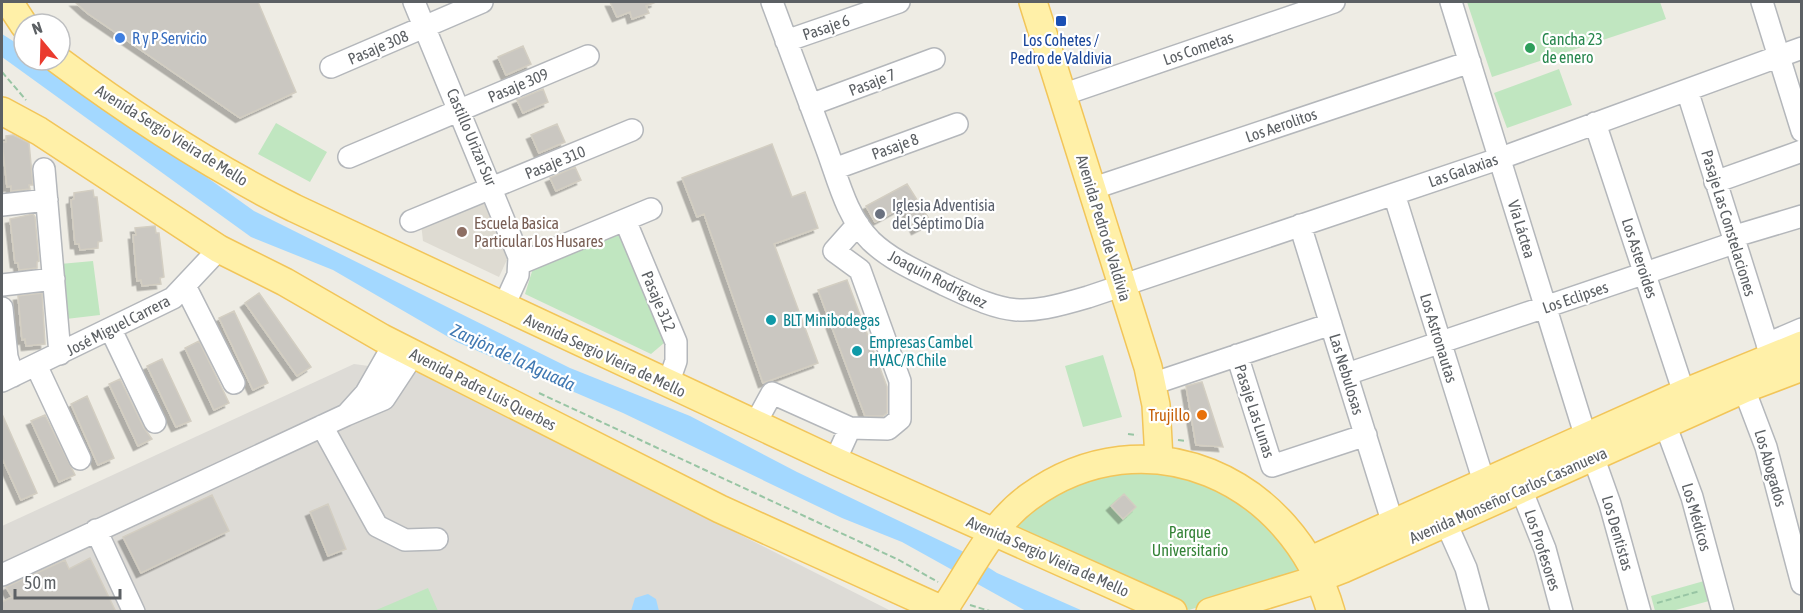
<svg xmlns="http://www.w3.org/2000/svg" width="1803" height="613" font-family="'Asap Condensed',sans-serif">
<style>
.industrial{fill:#dddbd6}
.education{fill:#dedbd2}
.green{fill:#c0e6c0}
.water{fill:#a3d8ff}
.building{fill:#cac7c1;stroke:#d3cec2;stroke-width:1.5;filter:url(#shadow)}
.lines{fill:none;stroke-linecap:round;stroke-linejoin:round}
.minor-casing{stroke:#b4b7bb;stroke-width:24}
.major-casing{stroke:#f2c559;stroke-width:30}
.path{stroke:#98c5a4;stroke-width:2;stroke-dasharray:6 3;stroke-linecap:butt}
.minor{stroke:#fff;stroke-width:21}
.major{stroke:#fff0a8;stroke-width:27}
.transit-dot{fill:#1a4fb4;stroke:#fff;stroke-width:2}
.shop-dot{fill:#3f7fe0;stroke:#fff;stroke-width:2}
.leisure-dot{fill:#2e9e5b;stroke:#fff;stroke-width:2}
.worship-dot{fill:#6b7280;stroke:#fff;stroke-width:2}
.education-dot{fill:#8d6e63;stroke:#fff;stroke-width:2}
.culture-dot{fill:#0f9aa8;stroke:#fff;stroke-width:2}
.food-dot{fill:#e8710a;stroke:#fff;stroke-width:2}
.labels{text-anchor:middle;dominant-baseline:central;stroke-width:4.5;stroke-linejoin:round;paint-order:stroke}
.street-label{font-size:16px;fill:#5c6064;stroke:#fff}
.shop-label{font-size:16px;fill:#366cbe;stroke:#fff;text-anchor:start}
.leisure-label{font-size:16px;fill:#27864d;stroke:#fff;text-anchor:start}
.transit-label{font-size:16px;fill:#164399;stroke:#fff}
.worship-label{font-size:16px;fill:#5b616d;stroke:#fff;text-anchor:start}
.education-label{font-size:16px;fill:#785e54;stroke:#fff;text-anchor:start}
.culture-label{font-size:16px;fill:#0d838f;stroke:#fff;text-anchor:start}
.food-label{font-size:16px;fill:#c56008;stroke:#fff;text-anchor:end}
.park-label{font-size:16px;fill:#348337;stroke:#fff}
.water-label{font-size:18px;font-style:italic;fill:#4078b2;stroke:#fff}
</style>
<defs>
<filter id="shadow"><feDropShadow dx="-4.5" dy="4.5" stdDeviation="0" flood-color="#0004"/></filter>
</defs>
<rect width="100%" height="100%" fill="#eeece4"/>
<!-- industrial -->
<path class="industrial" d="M354 364 420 373 891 611H2V526Z"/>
<!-- education -->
<path class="education" d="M486 198 510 253 499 277 423 241 421 223Z"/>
<!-- green -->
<path class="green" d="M1467 2H1660L1666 19 1492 77Z
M1559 69 1572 105 1507 128 1494 93Z
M276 123 327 152 310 182 258 154Z
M623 228 665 328 664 343 651 354 525 294 534 265Z
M93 261 100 315 66 319 60 264Z
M1103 355 1122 417 1083 427 1065 366Z
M1131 468 1195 474 1270 522 1298 567 1296 576 1189 610 1003 530 1058 488Z
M1704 581 1709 601 1672 611H1655L1651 596Z
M428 588 438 611H374Z"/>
<!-- water -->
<path class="water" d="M2 34 24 48V60H43L254 211 570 368 690 416 797 472 966 553 997 573 1083 611H1026L902 542 842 518 623 413 457 342 333 270 251 237 2 57Z
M648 594 656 599 659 611H631L635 598Z"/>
<!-- building -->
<path class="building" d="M75 2H258L296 92 240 118 87 13Z
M610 2H656L646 6 649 13 632 19 630 12 617 17Z
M523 46 531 64 506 75 498 57Z
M543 89 548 102 523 113 517 100Z
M557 124 565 142 539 153 531 135Z
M13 135 29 143 33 185H29L30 189 11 191V186L7 187 2 142H6V136Z
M772 144 792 197 805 192 818 228 774 244 818 363 763 383 704 214 697 217 682 178Z
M575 167 581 180 556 191 550 178Z
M907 184 931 222 916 230 904 206 875 222 866 206Z
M93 190 94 197H97L102 241 98 242V248L80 250 79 244H75L71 200 74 199V193Z
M33 214 35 217 39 261 37 262V268L19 270 18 263H15L10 219Z
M155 226 156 233H159L164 277 160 278 161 284 142 286 141 280 137 281 133 235H136L135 228Z
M847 280 887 387V413L883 416H865L818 290Z
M42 293 45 344 26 346 25 339 22 340 18 296Z
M259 293 311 367 297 376 245 303Z
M234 311 268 383 253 390 219 318Z
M199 341 229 403 214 410 185 348Z
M162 359 191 421 176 427 147 366Z
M120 379 144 428 152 439 138 446 109 384Z
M1202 382 1223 447 1196 445 1186 386Z
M87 396 114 458 98 465 71 404Z
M2 414 37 493 21 500 2 458Z
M45 415 75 475 59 482 31 421Z
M1124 494 1136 507 1123 519 1111 506Z
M212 495 229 531 141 573 123 537Z
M328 504 346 549 328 556 310 512Z
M90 558 116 612H2V602L12 597 6 587 65 560 69 569Z"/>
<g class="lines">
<!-- minor casing -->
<g class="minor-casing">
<path id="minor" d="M414 2 519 257 518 275 503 308
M772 2C790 50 808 99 826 147 838 179 846 216 871 241 892 261 919 272 945 285 1009 315 1020 317 1088 297L1501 158 1802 48
M1451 2 1583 428 1610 504 1640 612
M1762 2 1802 131
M786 41 899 2
M331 67 482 2
M1687 90 1771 356
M1062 95 1334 2
M810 105 934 59
M1595 123 1684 393
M349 157 588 56
M44 169 60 354
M834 169 957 124
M1715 182 1802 151
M1091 189 1470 62
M1394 194 1484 482
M2 205 47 200
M625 220 676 342V361L668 384
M411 221 632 130
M1300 225 1393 524
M521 263 651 209
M2 285 54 279
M186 288 234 383
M2 308 7 357 13 376
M111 330 155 422
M1767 344 1802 329
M1237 355 1272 466 1366 435
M36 365 80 459
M1347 374 1725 246 1742 234 1802 216
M2 381 173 298 219 249
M1152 384 1331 324
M1744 389 1766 447 1802 584
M348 413 366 393 394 344
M755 424 772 393 850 428 888 429 900 419V381L860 270 834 251 858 224
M1665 424 1692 497 1723 612
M322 426 377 526 405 540 437 539
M835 461 850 428
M1521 489 1545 549 1562 612
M1446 523 1466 568 1478 612
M96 530 134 612
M2 575 346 415 384 399 413 355"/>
</g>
<!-- major casing -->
<g class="major-casing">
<path id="major" d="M9 2 24 25
M1033 2 1148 367 1156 405 1159 459
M58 60C132 115 212 167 294 208L835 461 1173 612
M2 111 39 131 219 249 285 282 382 338 720 509 947 612
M1311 560 1684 393 1802 345
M942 612C970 572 989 526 1029 497 1146 412 1293 479 1331 612
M1210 612 1312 581 1343 569 1744 389 1802 367"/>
</g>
<!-- path -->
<path class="path" d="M2 72 26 100
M539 393 899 560 938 582
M1128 434 1137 435
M1178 440 1187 441
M1657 603 1700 591
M970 605 993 612"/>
<!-- minor -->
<use href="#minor" class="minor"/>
<!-- major -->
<use href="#major" class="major"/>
</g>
<!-- markers -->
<rect class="transit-dot" x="1055" y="15" width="12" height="12" rx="3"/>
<circle class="shop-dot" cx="120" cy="38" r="6"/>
<circle class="leisure-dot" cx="1530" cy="48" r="6"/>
<circle class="worship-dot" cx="880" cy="214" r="6"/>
<circle class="education-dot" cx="462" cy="232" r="6"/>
<g class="culture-dot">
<circle cx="771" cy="320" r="6"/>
<circle cx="857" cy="351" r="6"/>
</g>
<circle class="food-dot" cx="1202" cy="415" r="6"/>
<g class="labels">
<!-- street labels -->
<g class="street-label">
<text transform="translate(826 27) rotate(-19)">Pasaje 6</text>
<text transform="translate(378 47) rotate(-23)">Pasaje 308</text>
<text transform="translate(1198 48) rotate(-19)">Los Cometas</text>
<text transform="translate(872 82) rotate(-21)">Pasaje 7</text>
<text transform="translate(518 85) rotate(-23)">Pasaje 309</text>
<text transform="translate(1281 125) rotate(-19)">Los Aerolitos</text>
<text transform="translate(172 135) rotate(32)">Avenida Sergio Vieira de Mello</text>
<text transform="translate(472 137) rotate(67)">Castillo Urizar Sur</text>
<text transform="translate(895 146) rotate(-20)">Pasaje 8</text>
<text transform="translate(555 162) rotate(-22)">Pasaje 310</text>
<text transform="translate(1463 170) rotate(-19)">Las Galaxias</text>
<text transform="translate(1729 223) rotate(73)">Pasaje Las Constelaciones</text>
<text transform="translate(1104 228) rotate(73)">Avenida Pedro de Valdivia</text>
<text transform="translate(1522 229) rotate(73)">Vía Láctea</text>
<text transform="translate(1640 258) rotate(72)">Los Asteroides</text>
<text transform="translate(938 279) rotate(27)">Joaquín Rodríguez</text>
<text transform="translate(1575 297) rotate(-19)">Los Eclipses</text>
<text transform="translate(659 301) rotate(67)">Pasaje 312</text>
<text transform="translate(118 325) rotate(-27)">José Miguel Carrera</text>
<text transform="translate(1439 338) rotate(73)">Los Astronautas</text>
<text transform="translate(605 355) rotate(25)">Avenida Sergio Vieira de Mello</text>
<text transform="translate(1347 374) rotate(73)">Las Nebulosas</text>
<text transform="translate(483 389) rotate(27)">Avenida Padre Luis Querbes</text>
<text transform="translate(1255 411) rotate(72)">Pasaje Las Lunas</text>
<text transform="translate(1771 468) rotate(74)">Los Abogados</text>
<text transform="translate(1508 495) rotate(-24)">Avenida Monseñor Carlos Casanueva</text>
<text transform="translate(1697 517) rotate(74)">Los Médicos</text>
<text transform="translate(1618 533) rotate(74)">Los Dentistas</text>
<text transform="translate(1543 550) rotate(72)">Los Profesores</text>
<text transform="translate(1048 556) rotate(24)">Avenida Sergio Vieira de Mello</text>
</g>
<!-- shop labels -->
<g class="shop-label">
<text x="132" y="38">R y P Servicio</text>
</g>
<!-- leisure labels -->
<g class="leisure-label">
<text x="1542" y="39">Cancha 23<tspan x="1542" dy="18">de enero</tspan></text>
</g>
<!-- transit labels -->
<g class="transit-label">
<text x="1061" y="40">Los Cohetes /<tspan x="1061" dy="18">Pedro de Valdivia</tspan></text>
</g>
<!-- worship labels -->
<g class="worship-label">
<text x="892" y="205">Iglesia Adventisia<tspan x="892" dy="18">del Séptimo Día</tspan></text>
</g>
<!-- education labels -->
<g class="education-label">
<text x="474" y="223">Escuela Basica<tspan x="474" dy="18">Particular Los Husares</tspan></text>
</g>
<!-- culture labels -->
<g class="culture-label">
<text x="783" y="320">BLT Minibodegas</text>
<text x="869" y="342">Empresas Cambel<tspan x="869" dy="18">HVAC/R Chile</tspan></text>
</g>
<!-- food labels -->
<g class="food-label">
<text x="1190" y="415">Trujillo</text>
</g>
<!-- park labels -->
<g class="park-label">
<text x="1190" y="532">Parque<tspan x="1190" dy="18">Universitario</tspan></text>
</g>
<!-- water labels -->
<g class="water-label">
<text transform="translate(513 357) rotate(25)">Zanjón de la Aguada</text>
</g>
</g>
<!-- border -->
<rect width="1803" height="613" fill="none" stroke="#5c6064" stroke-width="6"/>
<!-- north arrow -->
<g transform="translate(42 42) rotate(341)"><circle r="28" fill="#ffffff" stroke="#bebfc1" stroke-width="1.5"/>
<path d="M0-4.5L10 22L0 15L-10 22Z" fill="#ea3b2e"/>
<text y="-9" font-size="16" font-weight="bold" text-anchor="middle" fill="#5c6064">N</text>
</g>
<!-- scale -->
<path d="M15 589v9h105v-9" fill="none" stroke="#5c6064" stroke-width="3"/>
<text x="24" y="589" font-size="18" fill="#5c6064" stroke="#ffffff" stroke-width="4.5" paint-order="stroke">50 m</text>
</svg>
